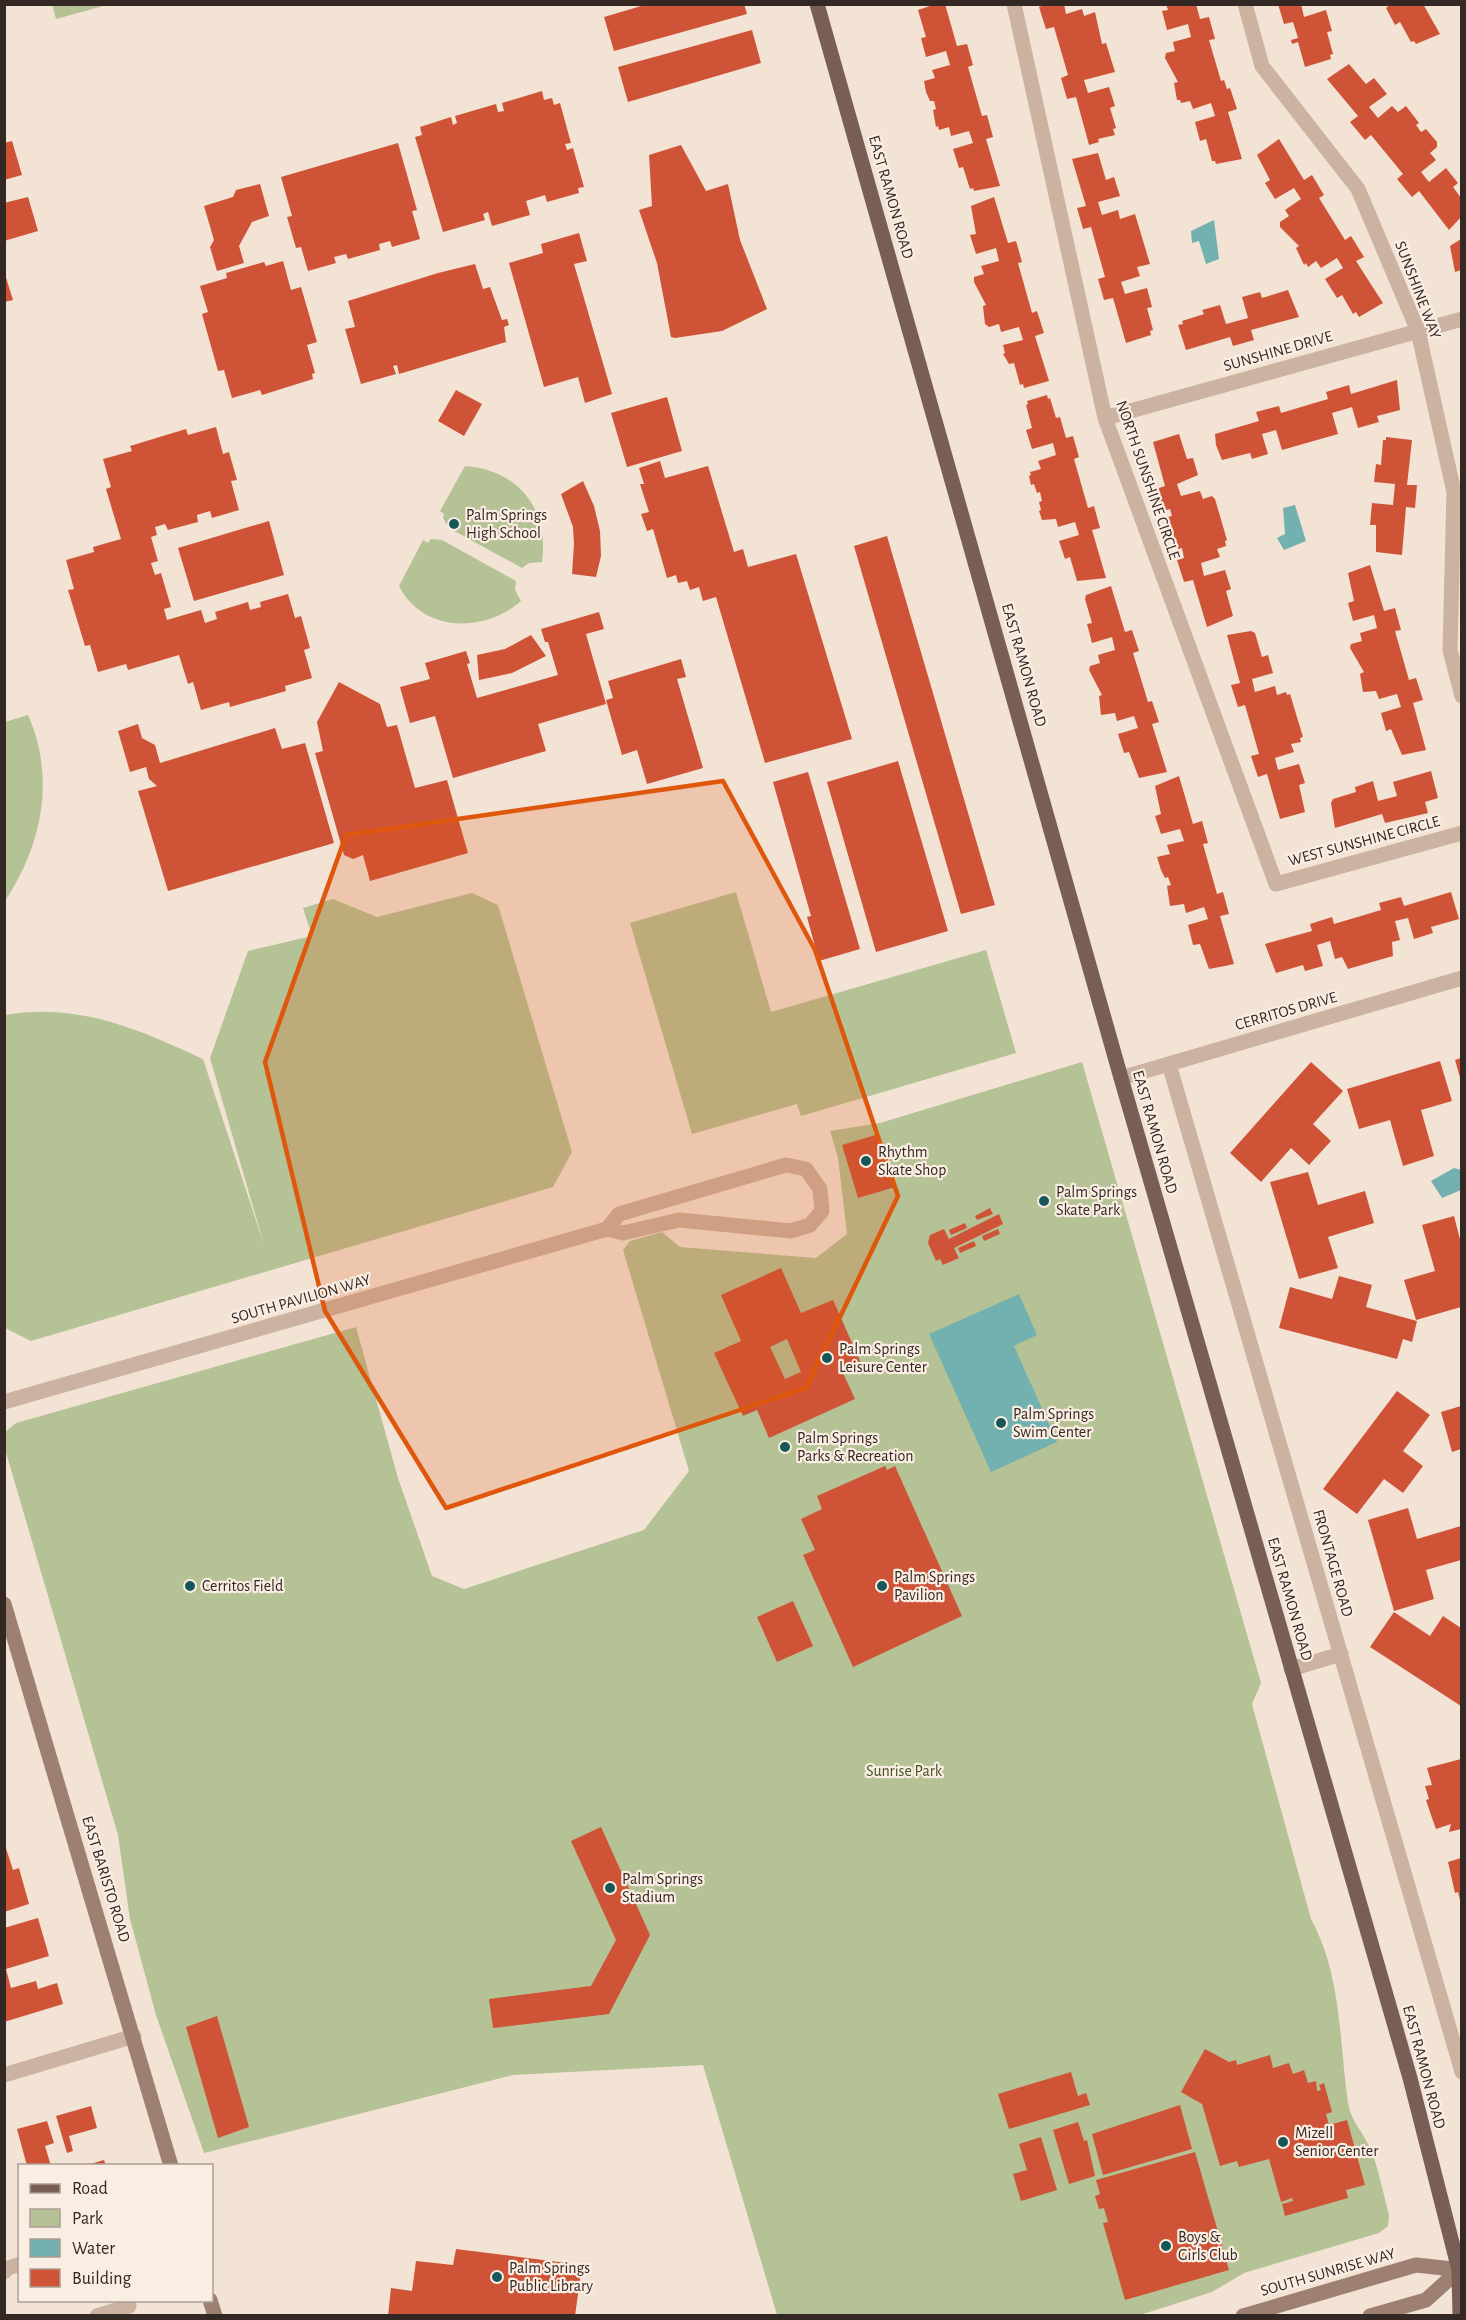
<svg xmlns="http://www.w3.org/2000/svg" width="1466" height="2320" font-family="'Alegreya Sans',sans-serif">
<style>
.green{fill:#b5c295}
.water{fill:#73b1b0}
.building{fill:#cf5437;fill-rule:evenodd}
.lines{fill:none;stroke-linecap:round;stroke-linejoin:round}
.street{stroke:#cbb2a1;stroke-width:15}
.secondary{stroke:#9e8072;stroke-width:15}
.primary{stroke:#785e54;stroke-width:15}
.marked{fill:#df570d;fill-opacity:0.2;stroke:#df570d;stroke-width:4.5;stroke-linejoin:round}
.poi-dot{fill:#175758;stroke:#faede2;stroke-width:2}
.labels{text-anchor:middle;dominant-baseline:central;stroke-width:4.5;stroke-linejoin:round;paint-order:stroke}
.street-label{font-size:16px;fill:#342824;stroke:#faede2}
.poi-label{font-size:16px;fill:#342824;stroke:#faede2;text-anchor:start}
.park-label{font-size:16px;fill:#465426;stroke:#faede2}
</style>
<rect width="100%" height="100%" fill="#f2e3d5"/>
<!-- green -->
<path class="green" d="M52 4H107V5L56 19Z
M465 466C519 470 549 509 542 562L529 563 522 568 449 528 443 518 444 514 440 511Z
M431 539 442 540 516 581 515 590 521 601C484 634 422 632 399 586L423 540 428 543Z
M28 715C56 778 42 845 5 901V722Z
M736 892 771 1012 986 950 1016 1053 801 1116 797 1104 692 1134 630 923Z
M472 893 498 905 572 1152 553 1187 31 1341 5 1328V1015C78 1002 138 1029 203 1059L264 1245 210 1058 248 951 312 936 303 908 333 899 377 917Z
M1082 1062 1261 1683 1252 1704 1311 1919C1342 1976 1339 2040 1348 2103 1351 2121 1363 2132 1370 2148 1379 2169 1383 2193 1389 2215L1388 2226 1379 2233 1244 2273 1212 2292 1140 2315H777L703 2065 513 2075 204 2153 156 2015 130 1919 118 1835 5 1449 4 1433 16 1423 356 1327 398 1478 432 1576 464 1589 644 1530 689 1471 623 1250 630 1241 662 1232 680 1247 816 1258 847 1234 838 1158 830 1131 880 1123Z"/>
<!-- water -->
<path class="water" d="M1214 220 1219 259 1206 264 1199 241 1192 243 1191 231Z
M1295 505 1306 541 1284 550 1277 538 1285 534 1283 508Z
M1454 1168 1461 1170V1190L1442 1198 1431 1181Z
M1019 1294 1037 1335 1014 1346 1057 1442 991 1472 929 1334Z"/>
<!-- building -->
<path class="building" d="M648 4H744L747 14 614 51 604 17Z
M936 4H945L957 46 967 44 973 65 968 67 982 116 987 115 993 137 986 139 1000 186 974 191 973 188 970 189 963 167 959 168 953 149 973 143 969 131 951 136 949 127 939 130 938 126 936 127 933 110 936 109 934 101H930L926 92 924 81 935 78 932 70 950 65 946 51 926 57 921 38 926 37 918 10Z
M1047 4H1064L1066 14 1082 9 1084 16 1095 12 1102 44 1106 43 1115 72 1084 80 1088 93 1109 87 1115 106 1110 108 1116 128 1113 129 1115 135 1098 139 1099 142 1089 145 1076 97 1067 99 1061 78 1068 75 1054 27 1046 29 1039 7Z
M1166 4H1196L1200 19 1209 17 1215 39 1209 40 1221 81 1224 80 1227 89 1230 88 1237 109 1228 112 1242 159 1216 164 1215 161H1212L1206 139 1200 141 1195 122 1215 116 1211 103 1193 109 1190 101 1181 103 1180 100H1177L1174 83 1178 82 1165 58 1166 53 1175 51 1173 42 1191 37 1188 24 1167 30 1162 11 1168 10Z
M1278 4H1301L1304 17 1326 10 1332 31 1327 32 1333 54 1330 55 1331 59 1305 67 1298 42 1292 44 1291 40 1298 38 1293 22 1284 24Z
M1391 4H1423L1440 34 1416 44 1414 41 1411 42 1400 22 1395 25 1386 8Z
M752 30 761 63 628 102 618 67Z
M1349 64 1366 84 1374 78 1387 94 1369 107 1378 118 1392 106 1398 112 1406 106 1419 123 1416 125 1421 132 1426 129 1437 142V147L1430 153 1436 160 1421 172 1429 182 1446 168 1458 183 1453 187 1461 198V217L1449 230 1419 191 1412 197 1397 179 1403 174 1371 135 1365 140 1350 122 1358 116 1327 79Z
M542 91 544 100 552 98 554 105 560 103 571 143 565 144 567 150 573 148 584 187 578 188 579 193 547 202 545 195 526 201 530 215 492 226 488 212 483 214 485 220 443 232 415 137 422 135 420 127 451 117 453 125 457 123 455 116 496 104 498 112 504 111 502 103Z
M1279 139 1304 180 1312 175 1324 195 1319 198 1345 240 1351 236 1364 257 1356 261 1383 303 1359 317 1356 312 1353 314 1342 295 1337 298 1325 279 1343 268 1337 258 1321 268 1316 261 1308 267 1306 263 1304 265 1296 248 1299 246 1280 227V222L1289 216 1285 210 1301 199 1294 188 1275 199 1265 183 1270 180 1257 155Z
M12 141 22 175 4 180V143Z
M398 143 417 210 412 211 420 239 392 247 390 241 379 244 380 250 348 259 346 254 334 257 336 263 308 271 301 247 296 248 287 217 292 216 281 177Z
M681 145 706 191 728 184 740 240 767 309 722 331 675 338 671 337 657 263 639 210 652 206 649 155Z
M1098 153 1106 180 1114 177 1120 196 1098 202 1102 215 1118 210 1120 219 1135 214 1150 264 1137 267 1140 276 1121 282 1125 294 1147 288 1152 307 1147 308 1153 330 1150 331 1151 335 1126 343 1113 298 1104 300 1098 279 1105 277 1091 227 1083 229 1077 208 1086 206 1072 159Z
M260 184 269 216 252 222 239 246 244 263 217 271 210 247 214 240 204 206 233 197 236 190Z
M28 197 38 231 4 241V203Z
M994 197 1008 243 1016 241 1022 262 1018 263 1032 313 1037 311 1044 333 1035 336 1049 381 1024 388 1023 384 1020 385 1014 363 1009 364 1003 354 1005 353 1003 345 1023 340 1019 327 1001 332 999 324 989 327 985 324 983 306 986 305 974 282V277L984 274 981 266 999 261 996 248 976 254 970 235 976 234 971 206Z
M579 233 587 261 574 264 612 394 585 403 578 377 544 387 509 263 543 253 541 244Z
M1461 239V270L1455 272 1450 246Z
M283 261 291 290 301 287 317 342 307 345 315 373 312 374 313 379 262 395 260 390 232 398 224 370 218 371 202 314 208 312 200 286 227 278 226 273 264 262 266 266Z
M475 264 483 289 490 287 502 320 507 319 509 325 504 327 506 342 399 374 397 365 393 366 396 374 361 384 345 329 355 327 348 301 438 273Z
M4 271 13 300 4 302Z
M1288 290 1299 317 1251 330 1254 340 1233 346 1230 337 1186 350 1178 325 1183 324 1182 321 1204 314 1202 310 1220 305 1226 324 1248 318 1242 297 1260 292 1262 298Z
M1397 380 1400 410 1377 416 1379 422 1358 428 1352 407 1332 413 1338 434 1282 450 1276 430 1262 434 1268 454 1252 459 1250 453 1222 460 1216 445 1215 434 1259 421 1256 412 1279 406 1281 413 1328 399 1326 392 1349 385 1351 394Z
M456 390 482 404 464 436 438 421Z
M1047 395 1048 399 1050 398 1056 418 1060 417 1066 438 1073 436 1079 457 1074 459 1088 508 1094 506 1100 528 1092 530 1106 578 1077 581 1070 557 1065 559 1059 541 1079 535 1075 522 1058 527 1056 519 1042 520 1039 511 1041 510 1039 502 1042 501 1040 492 1037 493 1034 484 1031 485 1029 476 1031 475 1030 472 1041 469 1038 461 1056 455 1053 443 1032 449 1026 430 1032 428 1026 405 1028 404 1027 401Z
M667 397 682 451 627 467 611 413Z
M216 427 223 454 229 452 237 480 231 481 239 510 212 518 210 511 197 515 198 522 168 530 165 524 155 527 157 535 151 537 158 561 151 563 155 575 161 573 171 607 164 609 167 620 201 610 205 623 217 619 215 612 248 602 250 610 261 607 260 602 288 594 295 618 301 616 310 648 304 650 312 678 285 686 286 691 230 707 229 702 201 710 193 682 188 684 179 655 128 670 126 664 98 672 90 645 85 646 68 590 74 589 66 560 94 552 93 547 121 539 106 489 111 487 103 459 132 451 130 446 186 429 188 435Z
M1179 434 1187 459 1193 458 1198 475 1177 484 1181 496 1200 491 1203 499 1212 496 1215 499 1227 540 1225 541 1226 546 1217 549 1220 557 1201 563 1204 576 1225 570 1231 589 1226 591 1233 616 1207 627 1193 580 1184 582 1177 560 1184 558 1182 548 1178 549 1168 517 1172 516 1170 509 1162 511 1156 489 1165 486 1153 442Z
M1386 437 1412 440 1407 485H1417L1415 508 1406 507 1402 555 1376 552V525H1370L1372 503 1393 505 1395 484 1374 482 1376 464 1381 465 1383 440H1386Z
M660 461 665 478 708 466 734 552 743 549 748 567 796 554 852 739 765 763 716 597 703 601 699 587 690 590 687 581 678 583 676 575 667 578 653 529 647 531 641 514 649 512 640 484H644L639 468Z
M583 481 594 506 600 531 601 556 596 577 572 574 574 544 573 527 561 494Z
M269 521 284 575 194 601 178 548Z
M887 536 995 905 961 914 854 546Z
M1370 565 1384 611 1395 608 1401 630 1395 631 1409 680 1416 678 1423 700 1413 703 1426 750 1402 755 1391 729 1386 731 1381 713 1401 707 1397 694 1379 699 1376 691 1363 692 1360 674 1364 672 1350 648 1351 644 1362 641 1360 633 1377 628 1374 615 1353 621 1348 603 1354 601 1348 573Z
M1111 586 1125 632 1132 630 1139 651 1133 653 1148 702 1152 701 1159 722 1152 724 1167 772 1139 778 1129 752 1124 753 1118 734 1138 728 1134 716 1117 721 1115 713 1101 715 1099 696 1102 695 1089 670 1090 666 1100 663 1098 655 1115 650 1112 637 1092 643 1087 624 1092 623 1085 599 1086 595Z
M599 612 604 629 586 634 606 704 538 724 546 751 453 778 435 716 410 723 400 687 430 679 425 663 466 651 470 663 467 664 477 698 558 675 548 642H545L541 629Z
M1251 631 1255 633 1262 657 1268 655 1273 673 1252 679 1255 692 1275 686 1277 695 1286 692 1287 695 1290 694 1303 737 1300 738 1301 742 1291 744 1294 752 1275 758 1278 770 1299 764 1305 783 1299 785 1305 812 1280 819 1267 774 1258 777 1251 756 1259 754 1245 705 1238 707 1231 685 1240 683 1227 635Z
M531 635 546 656 512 673 479 680 477 655 505 649Z
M681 659 686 677 677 679 703 768 647 784 637 750 622 755 606 700 613 698 608 681Z
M339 682 380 704 387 727 397 725 415 788 447 780 468 853 370 881 363 855 353 859 344 855 315 753 323 751 317 722Z
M138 724 142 738 155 745 160 763 275 728 282 749 305 743 334 843 168 891 138 791 157 786 149 779 146 767 130 772 118 731Z
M898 761 948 931 876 952 827 782Z
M1431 771 1438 798 1425 802 1428 813 1385 823 1382 814 1335 828 1331 803 1333 799 1356 792 1355 787 1373 781 1378 801 1397 796 1393 782Z
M808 772 860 949 819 961 807 917 811 916 773 782Z
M1179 776 1193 824 1202 821 1208 843 1203 844 1217 894 1223 892 1229 914 1220 916 1234 964 1225 966 1209 969 1200 944 1193 945 1188 925 1208 919 1204 907 1186 913 1184 904 1170 906 1167 886 1171 885 1168 877 1165 878 1161 870 1157 857 1170 854 1167 845 1184 841 1180 829 1161 834 1155 816 1161 814 1155 786Z
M1451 892 1459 919 1431 927 1433 933 1414 939 1408 918 1395 921 1400 940 1392 942 1393 956 1348 969 1342 957 1335 959 1330 941 1317 945 1323 966 1305 971 1303 965 1276 973 1265 944 1312 931 1310 924 1332 917 1334 924 1381 910 1379 903 1401 897 1404 906Z
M1461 1058V1081L1455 1060Z
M1440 1061 1452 1101 1421 1110 1434 1156 1403 1166 1390 1120 1359 1129 1347 1089Z
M1311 1062 1343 1091 1313 1124 1331 1141 1309 1165 1291 1148 1261 1182 1230 1153Z
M879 1134 895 1187 858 1198 842 1145Z
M1308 1172 1318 1205 1365 1191 1374 1223 1328 1237 1338 1268 1299 1279 1270 1182Z
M990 1208 993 1214 977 1220 975 1216Z
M999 1214 1003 1224 954 1248 959 1258 943 1265 940 1259 936 1261 928 1243 930 1235 944 1229 949 1239Z
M1454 1216 1461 1243V1307L1416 1320 1404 1280 1435 1271 1422 1225Z
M965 1223 967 1228 951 1235 949 1230Z
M998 1229 1000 1234 984 1241 982 1236Z
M974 1241 976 1246 960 1253 958 1248Z
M781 1268 801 1313 833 1300 861 1363 842 1371 855 1399 769 1438 757 1410 743 1416 714 1353 741 1341 721 1295ZM787 1339 801 1372 785 1379 770 1347Z
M1339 1276 1372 1285 1366 1307 1417 1321 1412 1342 1403 1339 1397 1359 1279 1328 1290 1287 1332 1299Z
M1397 1391 1430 1415 1403 1451 1423 1466 1403 1493 1384 1479 1357 1514 1323 1489Z
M1461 1406V1449L1452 1452 1441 1412Z
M885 1466 887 1470 895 1466 962 1616 853 1667 803 1555 815 1550 801 1519 822 1509 817 1496Z
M1408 1508 1417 1539 1461 1526V1560L1426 1570 1434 1599 1394 1611 1368 1520Z
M793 1601 813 1646 777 1662 757 1617Z
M1394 1612 1430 1636 1443 1616 1461 1628V1706L1370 1647Z
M1461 1759V1829L1449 1832 1451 1824 1436 1829 1431 1815 1426 1800 1429 1799 1425 1786 1432 1785 1427 1768Z
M601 1827 650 1935 609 2014 493 2028 489 1999 591 1986 616 1940 571 1841Z
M4 1842 13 1870 19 1868 29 1904 4 1912Z
M1461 1858V1904L1458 1892 1455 1893 1448 1862Z
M38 1918 49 1956 6 1969 11 1988 36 1981 38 1989 57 1983 63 2004 4 2022V1928Z
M217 2016 249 2127 218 2138 186 2027Z
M1205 2049 1229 2062 1236 2060 1237 2065 1270 2055 1273 2068 1289 2063 1293 2074 1304 2070 1308 2083 1316 2081 1317 2091 1321 2090 1319 2085 1324 2083 1332 2112 1326 2114 1329 2125 1347 2120 1365 2185 1346 2190 1348 2198 1285 2216 1282 2204 1293 2201 1292 2198 1281 2202 1269 2159 1239 2167 1237 2161 1220 2166 1202 2104 1181 2092Z
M1071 2072 1078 2096 1086 2093 1090 2105 1009 2129 998 2094Z
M1180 2105 1192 2149 1103 2175 1092 2134Z
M91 2106 97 2128 69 2136 73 2151 67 2153 56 2116Z
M47 2121 54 2143 45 2146 51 2166H27L17 2129Z
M1078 2122 1084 2141 1087 2140 1095 2176 1069 2184 1053 2130Z
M1041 2137 1057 2190 1021 2201 1013 2174 1027 2170 1019 2144Z
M1195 2152 1229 2270 1125 2300 1103 2223 1108 2222 1104 2208 1099 2209 1095 2196 1100 2194 1096 2180Z
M104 2160 106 2166H87V2165Z
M456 2249 582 2265 575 2316H388L391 2288 412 2291 416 2261 453 2265Z"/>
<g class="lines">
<!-- street -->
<path class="street" d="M1014 4 1105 418 1276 884 1462 833
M1245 4 1262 66 1358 189 1418 331 1454 492 1450 650 1462 696
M1105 418 1462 319
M1169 1064 1462 2072
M1121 1078 1462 978
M4 1402 607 1229 623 1233 679 1220 791 1231 810 1225 822 1211 820 1189 806 1169 786 1165 619 1214 607 1229
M1291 1669 1341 1654
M4 2075 134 2036
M4 2272 8 2268 20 2264
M97 2316 129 2306"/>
<!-- secondary -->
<path class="secondary" d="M4 1604 171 2166
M210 2300 215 2316
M1243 2316 1416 2265 1462 2270
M1370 2316 1426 2300 1459 2270"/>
<!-- primary -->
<path class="primary" d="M817 4 1121 1078 1410 2078 1459 2270 1460 2316"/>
</g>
<!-- marked area -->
<path class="marked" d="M723 781 815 950 898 1196 806 1388 446 1508 325 1311 265 1062 346 835Z"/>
<!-- markers -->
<g class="poi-dot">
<circle cx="454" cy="524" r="6"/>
<circle cx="866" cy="1161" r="6"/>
<circle cx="1044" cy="1201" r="6"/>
<circle cx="827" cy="1358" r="6"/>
<circle cx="1001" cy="1423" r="6"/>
<circle cx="785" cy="1447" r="6"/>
<circle cx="190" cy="1586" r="6"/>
<circle cx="882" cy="1586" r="6"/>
<circle cx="610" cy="1888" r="6"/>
<circle cx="1283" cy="2142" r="6"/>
<circle cx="1166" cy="2246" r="6"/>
<circle cx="497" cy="2277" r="6"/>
</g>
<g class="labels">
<!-- street labels -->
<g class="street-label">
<text transform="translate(891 197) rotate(74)">EAST RAMON ROAD</text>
<text transform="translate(1418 290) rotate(69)">SUNSHINE WAY</text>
<text transform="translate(1278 351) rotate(-16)">SUNSHINE DRIVE</text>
<text transform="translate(1148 480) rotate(71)">NORTH SUNSHINE CIRCLE</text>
<text transform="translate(1024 665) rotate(74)">EAST RAMON ROAD</text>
<text transform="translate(1364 841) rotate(-15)">WEST SUNSHINE CIRCLE</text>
<text transform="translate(1286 1011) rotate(-16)">CERRITOS DRIVE</text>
<text transform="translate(1155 1132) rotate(74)">EAST RAMON ROAD</text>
<text transform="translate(301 1299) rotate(-16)">SOUTH PAVILION WAY</text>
<text transform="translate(1333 1563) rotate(74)">FRONTAGE ROAD</text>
<text transform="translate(1290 1599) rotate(74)">EAST RAMON ROAD</text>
<text transform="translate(106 1879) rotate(73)">EAST BARISTO ROAD</text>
<text transform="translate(1424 2067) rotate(75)">EAST RAMON ROAD</text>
<text transform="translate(1328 2272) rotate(-16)">SOUTH SUNRISE WAY</text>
</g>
<!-- poi labels -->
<g class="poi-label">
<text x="466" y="515">Palm Springs<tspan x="466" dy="18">High School</tspan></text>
<text x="878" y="1152">Rhythm<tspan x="878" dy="18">Skate Shop</tspan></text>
<text x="1056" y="1192">Palm Springs<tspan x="1056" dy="18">Skate Park</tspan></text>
<text x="839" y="1349">Palm Springs<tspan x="839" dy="18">Leisure Center</tspan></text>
<text x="1013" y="1414">Palm Springs<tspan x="1013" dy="18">Swim Center</tspan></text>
<text x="797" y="1438">Palm Springs<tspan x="797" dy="18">Parks &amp; Recreation</tspan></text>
<text x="894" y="1577">Palm Springs<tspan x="894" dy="18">Pavilion</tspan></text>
<text x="202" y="1586">Cerritos Field</text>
<text x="622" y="1879">Palm Springs<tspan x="622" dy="18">Stadium</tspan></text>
<text x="1295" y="2133">Mizell<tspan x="1295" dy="18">Senior Center</tspan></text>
<text x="1178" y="2237">Boys &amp;<tspan x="1178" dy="18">Girls Club</tspan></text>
<text x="509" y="2268">Palm Springs<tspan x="509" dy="18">Public Library</tspan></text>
</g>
<!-- park labels -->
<g class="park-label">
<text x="904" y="1771">Sunrise Park</text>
</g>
</g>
<!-- border -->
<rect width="1466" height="2320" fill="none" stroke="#342824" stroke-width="12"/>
<!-- legend -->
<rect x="18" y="2164" width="195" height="138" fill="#faede2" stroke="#ab9e96" stroke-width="1.5"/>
<rect x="30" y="2184" width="30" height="9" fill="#785e54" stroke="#ab9e96" stroke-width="1.5"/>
<text x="72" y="2194" font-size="18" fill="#342824">Road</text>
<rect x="30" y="2209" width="30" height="18" fill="#b5c295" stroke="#ab9e96" stroke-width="1.5"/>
<text x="72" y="2224" font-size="18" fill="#342824">Park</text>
<rect x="30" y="2239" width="30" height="18" fill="#73b1b0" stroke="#ab9e96" stroke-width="1.5"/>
<text x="72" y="2254" font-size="18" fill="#342824">Water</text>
<rect x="30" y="2269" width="30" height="18" fill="#cf5437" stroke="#ab9e96" stroke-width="1.5"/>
<text x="72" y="2284" font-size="18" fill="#342824">Building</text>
</svg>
